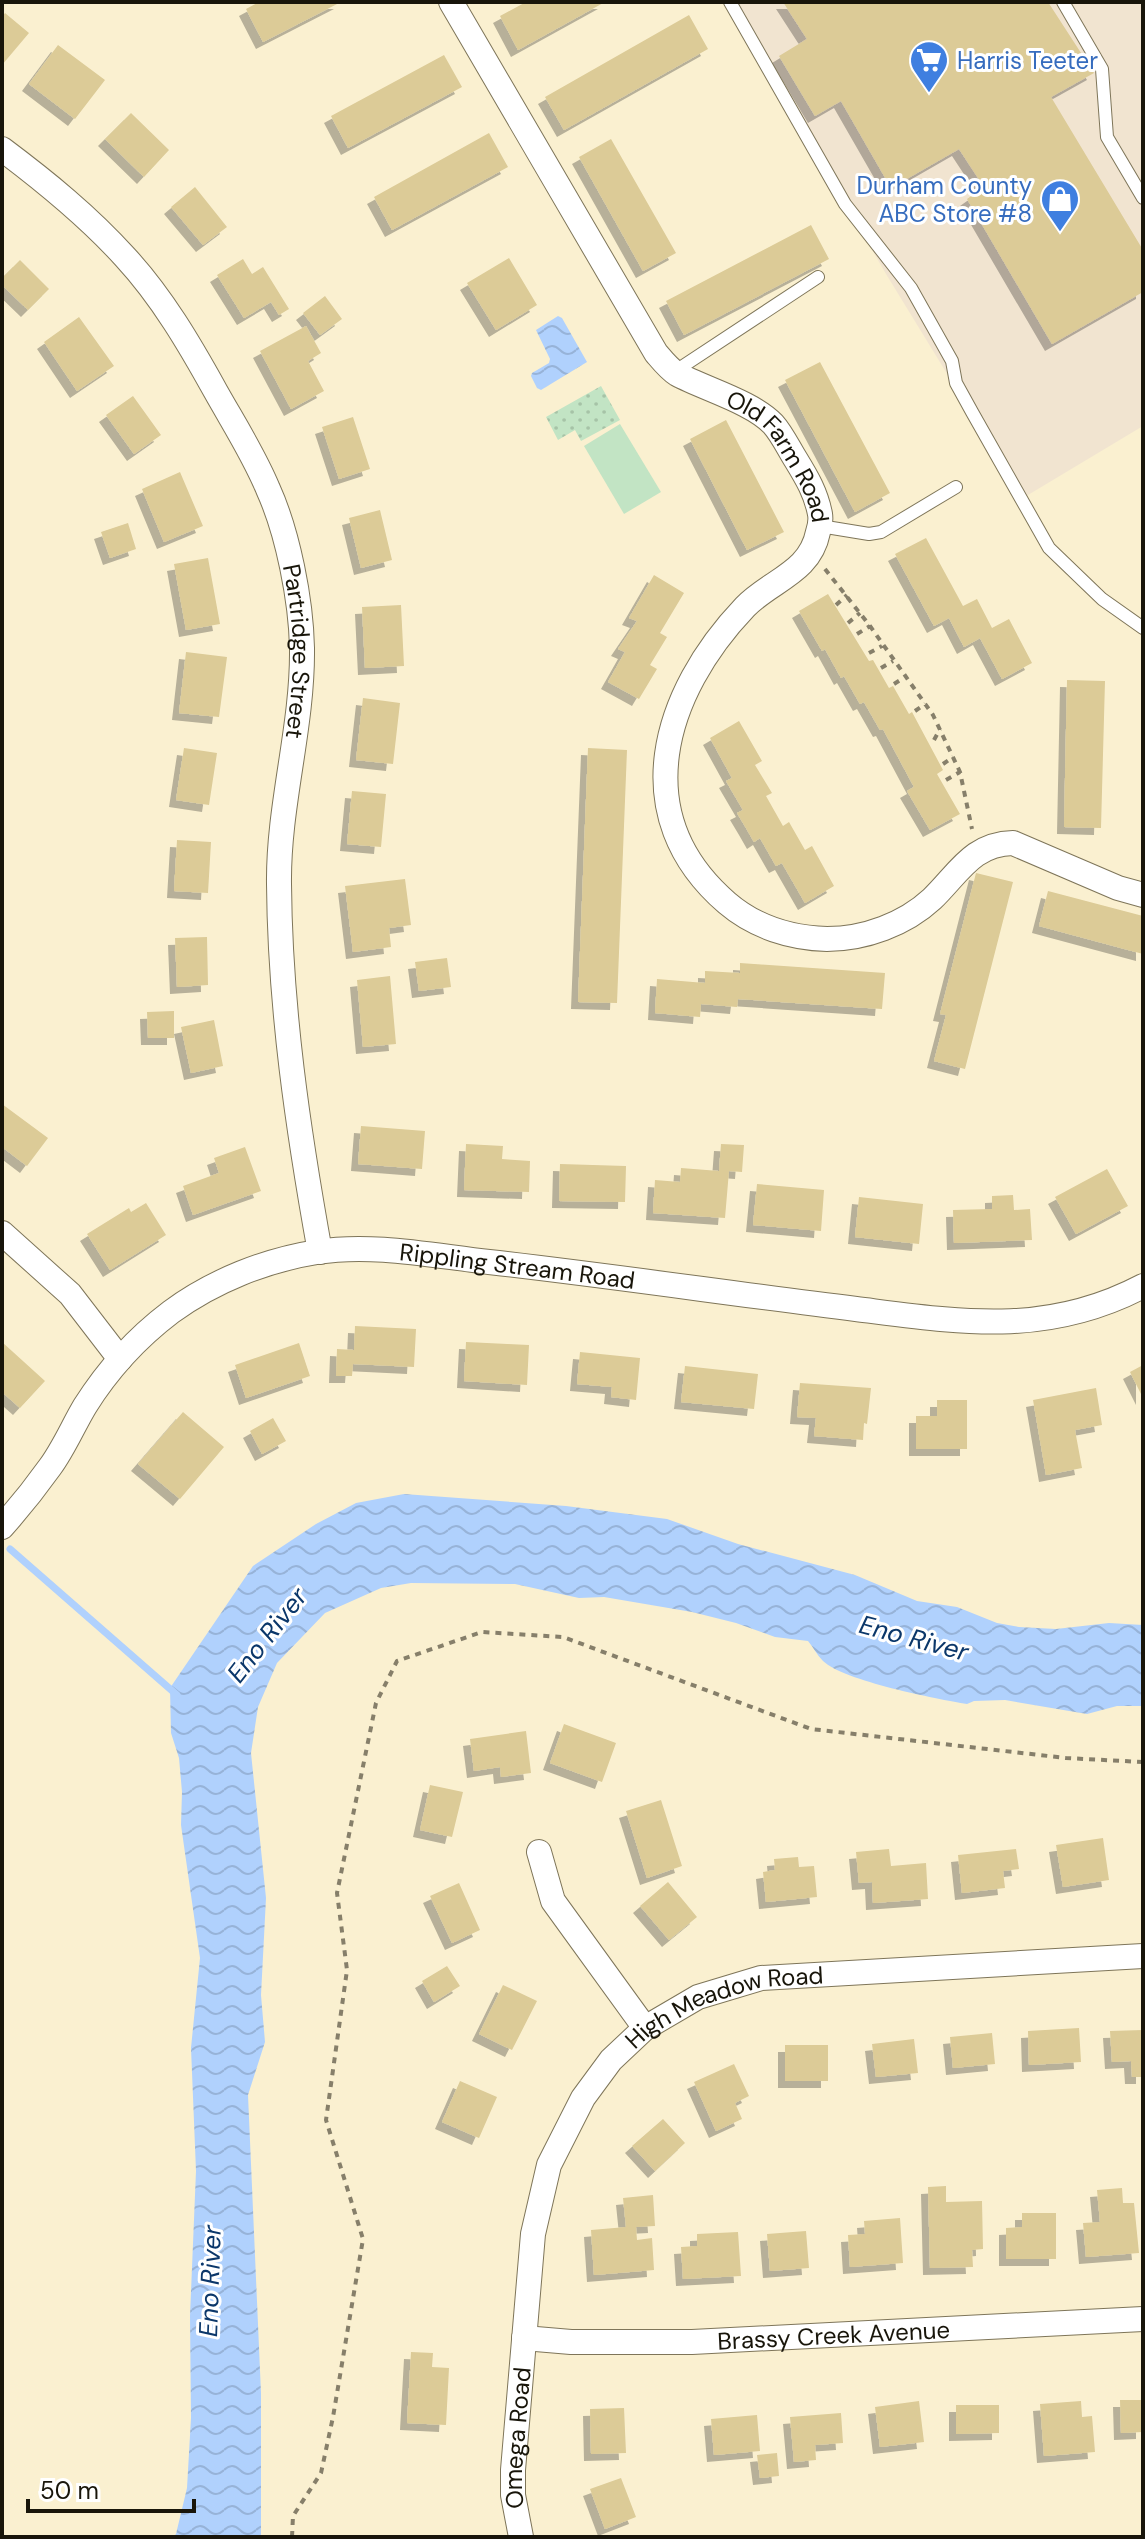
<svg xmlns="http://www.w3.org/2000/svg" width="1145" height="2539" font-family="'DM Sans',sans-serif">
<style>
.commercial{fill:#f1e4d0}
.green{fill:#c2e4c4}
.park{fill:url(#park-dots)}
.water{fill:url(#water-waves)}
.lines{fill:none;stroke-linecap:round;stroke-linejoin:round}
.stream{stroke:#b0d1fd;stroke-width:7}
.building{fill:#dccb97;filter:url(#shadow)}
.lane-casing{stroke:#7e7559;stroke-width:14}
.street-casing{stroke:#7e7559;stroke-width:26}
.path{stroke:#867f6a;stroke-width:4;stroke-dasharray:6 6;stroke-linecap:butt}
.lane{stroke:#fff;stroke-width:12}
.street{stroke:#fff;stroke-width:24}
.labels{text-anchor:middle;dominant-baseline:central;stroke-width:6;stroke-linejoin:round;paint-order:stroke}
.shop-label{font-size:24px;fill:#366cbe;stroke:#fff;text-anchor:start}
.street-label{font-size:24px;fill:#18150a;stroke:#fff}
.water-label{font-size:26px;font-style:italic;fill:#0b376a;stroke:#fff}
</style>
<defs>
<pattern id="park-dots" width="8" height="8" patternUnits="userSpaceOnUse" patternTransform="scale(2)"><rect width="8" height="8" fill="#c2e4c4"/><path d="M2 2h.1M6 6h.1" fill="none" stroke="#a6c3a7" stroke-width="1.8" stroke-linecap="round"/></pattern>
<pattern id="water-waves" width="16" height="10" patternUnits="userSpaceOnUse" patternTransform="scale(2)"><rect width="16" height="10" fill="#b0d1fd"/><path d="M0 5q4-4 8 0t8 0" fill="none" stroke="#97b3d8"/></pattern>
<filter id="shadow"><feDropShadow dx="-7" dy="7" stdDeviation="0" flood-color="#0004"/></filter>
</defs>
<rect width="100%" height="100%" fill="#faf0d0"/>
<!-- commercial -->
<path class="commercial" d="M729 2H1143V426L1023 498 886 274Z"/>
<!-- green -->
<path class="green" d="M620 424 661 492 624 514 584 446Z"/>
<!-- park -->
<path class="park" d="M601 386 620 420 581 441 575 430 558 440 546 417Z"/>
<!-- water -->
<path class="water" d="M558 316 562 318 587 362 541 390 537 388 531 376 532 373 549 363 550 359 536 330Z
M404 1494 566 1506 667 1519 738 1544 855 1575 917 1601 957 1607 997 1623 1019 1627 1056 1629 1109 1623 1143 1625V1706H1117L1087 1714 1005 1700 974 1701 967 1704C937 1699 844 1681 823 1661 817 1655 813 1647 808 1641L775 1637 736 1623 692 1612 604 1597 579 1598 515 1584 411 1583 381 1588 325 1613 277 1663 258 1707 251 1753 266 1898 261 1995 265 2042 248 2095 261 2393V2537H173L176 2534 187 2488 191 2418 190 2316 196 2171 191 2048 200 1958 181 1825 182 1792 179 1758 171 1733 170 1688 253 1566 316 1524 356 1503Z"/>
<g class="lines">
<!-- stream -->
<path class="stream" d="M10 1549 177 1695"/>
</g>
<!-- building -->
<path class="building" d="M259 2H341L263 42 246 9Z
M526 2H605L518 50 500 16Z
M783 2H1048L1094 73 1051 97 1143 250V292L1052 344 967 199 984 187 959 149 891 188 841 101 815 116 779 56 807 39Z
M5 13 29 33 2 65V17Z
M689 15 708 49 564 130 545 97Z
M58 45 105 80 75 119 29 84Z
M444 55 462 87 348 148 331 116Z
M131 113 169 150 144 177 105 139Z
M489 133 508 167 392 230 374 197Z
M611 139 676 253 643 271 579 157Z
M195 187 227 227 203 245 171 207Z
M811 225 829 259 684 335 666 301Z
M509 258 537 305 496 330 467 283Z
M243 259 252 274 263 267 289 309 279 315 271 302 244 318 217 275Z
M20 260 49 289 28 310 2 285V278Z
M325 296 342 319 320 335 303 313Z
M79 317 114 366 77 391 44 342Z
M306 326 321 353 308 361 324 391 291 409 260 351Z
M820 362 890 493 855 512 785 380Z
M133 396 161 435 134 454 106 415Z
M353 417 370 469 339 479 322 427Z
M726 420 784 532 747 550 690 439Z
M180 472 203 526 164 542 142 489Z
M380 510 392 560 361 568 349 518Z
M128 523 136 549 110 558 101 532Z
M926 538 963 606 977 599 992 628 1009 619 1032 663 1002 679 980 638 964 647 949 618 934 626 895 554Z
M208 558 220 624 186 630 174 564Z
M654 575 684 593 660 633 667 637 650 665 657 669 639 699 608 682 625 652 618 649 637 621 629 618Z
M828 594 869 661 873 660 889 688 893 686 909 714 912 712 943 770 937 774 960 814 930 830 907 791 914 787 883 729 880 730 864 702 860 704 844 676 841 678 825 649 822 651 799 611Z
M401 605 404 666 365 668 362 607Z
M186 652 227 657 219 717 179 713Z
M1067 680 1105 681 1101 828 1064 827Z
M363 698 400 703 393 764 356 760Z
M739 721 762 761 755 765 772 793 766 796 783 826 789 822 805 850 812 846 834 886 805 903 782 863 776 866 760 838 754 842 746 828 737 813 743 810 726 781 732 778 710 738Z
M184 748 217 753 209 805 176 800Z
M588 748 627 750 617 1003 578 1002Z
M352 791 386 794 381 847 347 844Z
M177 840 211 842 208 893 174 891Z
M976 873 1013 882 965 1069 934 1061 946 1015 940 1014Z
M405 879 411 925 389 928 391 947 353 952 345 886Z
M1048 891 1143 916V954L1039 926Z
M207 937 208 985 177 987 175 938Z
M447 958 451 987 419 991 415 962Z
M740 963 885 973 882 1009 738 999 737 1007 701 1004 700 1017 655 1013 657 979 705 983V971L740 973Z
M390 976 396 1044 363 1047 357 980Z
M174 1011V1038H148L147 1012Z
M214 1020 223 1066 191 1073 181 1027Z
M2 1104 48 1138 27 1166 2 1147Z
M361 1126 425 1131 422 1169 358 1164Z
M466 1144 503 1146 502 1159 530 1161 529 1192 464 1190Z
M721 1144 744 1145 742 1172 729 1171 725 1218 653 1213 655 1180 680 1182 681 1168 719 1171Z
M245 1147 261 1191 193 1215 183 1186 219 1173 214 1158Z
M560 1164 626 1166 625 1202 559 1201Z
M1107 1169 1128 1206 1076 1234 1055 1197Z
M757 1184 824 1190 821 1231 753 1225Z
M1013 1195 1014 1210 1030 1209 1032 1240 954 1243 953 1210 992 1209V1196Z
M859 1197 923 1204 919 1244 855 1237Z
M146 1203 166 1235 110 1270 87 1234 129 1208 131 1212Z
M355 1326 416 1329 414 1367 353 1364 352 1376H336L337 1349 354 1350Z
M2 1342 45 1381 20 1408 2 1392Z
M466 1342 529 1345 527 1385 464 1381Z
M299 1343 310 1376 246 1398 235 1365Z
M580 1352 640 1358 636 1400 611 1397 612 1387 577 1384Z
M1143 1365V1398L1130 1372Z
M685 1366 758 1374 754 1409 681 1402Z
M800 1383 871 1388 867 1424 864 1423 863 1440 814 1436 816 1418 797 1417Z
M1096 1388 1102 1425 1075 1430 1082 1468 1046 1475 1033 1400Z
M937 1400H967V1449H916V1416H937Z
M183 1412 224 1447 180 1499 138 1464Z
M273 1418 286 1441 262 1454 250 1431Z
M564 1724 616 1743 602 1782 550 1763Z
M526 1731 531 1773 501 1777 500 1767 474 1771 470 1739Z
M430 1785 463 1792 452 1837 420 1830Z
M661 1800 682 1866 647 1878 626 1811Z
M1103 1838 1109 1880 1063 1887 1056 1845Z
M889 1849 891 1866 926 1863 928 1899 873 1903 872 1882 859 1883 856 1852Z
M1016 1849 1019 1869 1003 1871 1005 1888 962 1893 958 1855Z
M798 1857 799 1867 814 1866 817 1897 766 1902 763 1872 775 1870 774 1859Z
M668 1882 697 1917 669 1940 640 1906Z
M459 1883 480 1930 452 1943 430 1896Z
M447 1966 460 1986 434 2002 422 1981Z
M503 1985 537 2001 512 2050 479 2034Z
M1079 2028 1081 2062 1029 2065 1028 2031Z
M1143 2030V2077H1132L1131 2061 1112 2062 1110 2031Z
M992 2033 995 2064 953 2068 950 2037Z
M914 2039 918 2073 876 2077 872 2044Z
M785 2045H828V2081H785Z
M734 2064 749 2096 735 2103 742 2119 716 2131 694 2082Z
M460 2081 497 2097 479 2138 442 2122Z
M663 2119 685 2143 655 2171 632 2146Z
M946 2186V2202L982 2201 983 2249 972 2250 973 2267 930 2268 928 2187Z
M1122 2188 1123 2203H1134L1139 2253 1086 2257 1083 2223 1100 2222 1097 2190Z
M653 2195 655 2226 636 2227 637 2240 652 2238 654 2270 594 2275 591 2230 626 2227 623 2198Z
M1022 2213H1056V2259H1006V2228L1022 2227Z
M900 2218 903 2263 850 2267 848 2235 865 2234 864 2221Z
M806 2231 809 2268 770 2271 767 2234Z
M738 2232 741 2276 683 2279 681 2247 697 2246V2234Z
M411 2352 433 2353 432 2367 449 2368 446 2425 407 2423Z
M1120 2400H1143V2432L1121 2433Z
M919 2401 924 2442 880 2447 875 2407Z
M1081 2401 1082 2417 1092 2416 1095 2452 1044 2456 1040 2404Z
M956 2405H999V2433L956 2434Z
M624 2408 626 2453 591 2454 590 2409Z
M841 2413 843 2443 815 2445 816 2460 794 2462 790 2417Z
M757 2415 760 2451 714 2455 711 2419Z
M777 2453 779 2476 760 2478 757 2455Z
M621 2478 636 2517 605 2529 590 2489Z"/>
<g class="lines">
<!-- lane casing -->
<g class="lane-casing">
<path id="lane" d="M730 2 845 204 911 288 952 361 956 383 972 412 1049 548 1102 599 1143 628
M1063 2 1102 69 1107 137 1143 198
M674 372 818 277
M820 526 869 534 881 532 956 487"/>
</g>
<!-- street casing -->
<g class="street-casing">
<g id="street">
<path id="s1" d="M451 2 656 353C662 360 669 369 677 374 705 389 752 402 773 424 782 434 789 449 796 460 807 478 816 493 820 514 821 520 820 526 818 532 810 573 771 580 745 607 663 693 625 815 727 903 755 927 791 938 827 939 865 939 905 924 932 899 959 873 972 844 1013 843L1118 888 1143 895"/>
<path id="s2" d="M2 149C46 182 88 216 125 257 162 297 190 345 216 392 234 424 254 455 268 489 288 533 301 600 302 648 303 727 278 805 279 884 280 1008 298 1130 320 1252"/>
<path d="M2 1233 70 1294 120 1359"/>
<path id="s3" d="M2 1527C19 1508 35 1488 50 1467 64 1448 73 1426 85 1406 107 1371 138 1337 171 1312 213 1281 266 1260 317 1252 373 1243 434 1256 489 1262 612 1276 734 1294 856 1309 960 1322 1046 1337 1143 1286"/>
<path d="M539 1852 553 1901 645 2028"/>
<path id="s4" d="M524 2338 571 2342H692L1143 2319"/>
<path id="s5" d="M521 2537 513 2495V2470L533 2234 549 2165 583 2098 611 2060 645 2028 698 1997 761 1978 1143 1956"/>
</g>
</g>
<!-- path -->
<path class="path" d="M825 569 870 626 933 715 960 772 972 829
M836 605 847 595
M848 623 860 613
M857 634 870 626
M869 653 882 646
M881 668 893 661
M894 684 905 677
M915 711 925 704
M934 740 940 729
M943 764 953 757
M946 780 960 772
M292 2537 293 2516 321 2473 333 2417 363 2239 326 2120 347 1970 337 1893 376 1703 397 1661 482 1632 563 1637 811 1729 1066 1758 1143 1762"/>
<!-- lane -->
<use href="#lane" class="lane"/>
<!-- street -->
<use href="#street" class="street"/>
</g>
<!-- icons -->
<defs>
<g id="supermarket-pin" transform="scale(2)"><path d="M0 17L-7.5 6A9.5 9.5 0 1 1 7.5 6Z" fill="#3f7fe0" stroke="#fff"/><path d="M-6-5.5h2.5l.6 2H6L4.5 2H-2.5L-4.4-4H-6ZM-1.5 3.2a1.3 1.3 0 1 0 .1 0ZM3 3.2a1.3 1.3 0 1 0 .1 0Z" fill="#fff"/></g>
<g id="shop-pin" transform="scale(2)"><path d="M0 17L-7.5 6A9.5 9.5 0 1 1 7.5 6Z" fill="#3f7fe0" stroke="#fff"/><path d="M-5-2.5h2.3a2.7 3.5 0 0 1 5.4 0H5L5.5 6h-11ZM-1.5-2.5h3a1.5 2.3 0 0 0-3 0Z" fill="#fff"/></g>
</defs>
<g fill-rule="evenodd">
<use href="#supermarket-pin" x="929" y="60"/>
<use href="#shop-pin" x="1060" y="199"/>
</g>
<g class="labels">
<!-- shop labels -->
<g class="shop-label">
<text x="957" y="60">Harris Teeter</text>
<text x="1032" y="185" text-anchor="end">Durham County<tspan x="1032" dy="28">ABC Store #8</tspan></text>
</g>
<!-- street labels -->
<g class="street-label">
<text stroke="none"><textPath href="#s1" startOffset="574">Old Farm Road</textPath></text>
<text stroke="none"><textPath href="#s2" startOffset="604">Partridge Street</textPath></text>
<text stroke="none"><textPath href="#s3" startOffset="636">Rippling Stream Road</textPath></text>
<text stroke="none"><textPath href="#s5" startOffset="628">High Meadow Road</textPath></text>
<text stroke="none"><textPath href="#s4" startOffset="310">Brassy Creek Avenue</textPath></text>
<text stroke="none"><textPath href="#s5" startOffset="100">Omega Road</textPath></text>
</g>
<!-- water labels -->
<g class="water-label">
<text transform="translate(267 1635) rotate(-52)">Eno River</text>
<text transform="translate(914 1638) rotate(15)">Eno River</text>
<text transform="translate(210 2281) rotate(-88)">Eno River</text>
</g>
</g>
<!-- border -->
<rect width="1145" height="2539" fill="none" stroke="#18150a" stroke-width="8"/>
<!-- scale -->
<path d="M28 2499v12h166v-12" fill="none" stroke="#18150a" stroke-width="4"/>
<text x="40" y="2499" font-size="24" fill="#18150a" stroke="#ffffff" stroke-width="6" paint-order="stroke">50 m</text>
</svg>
